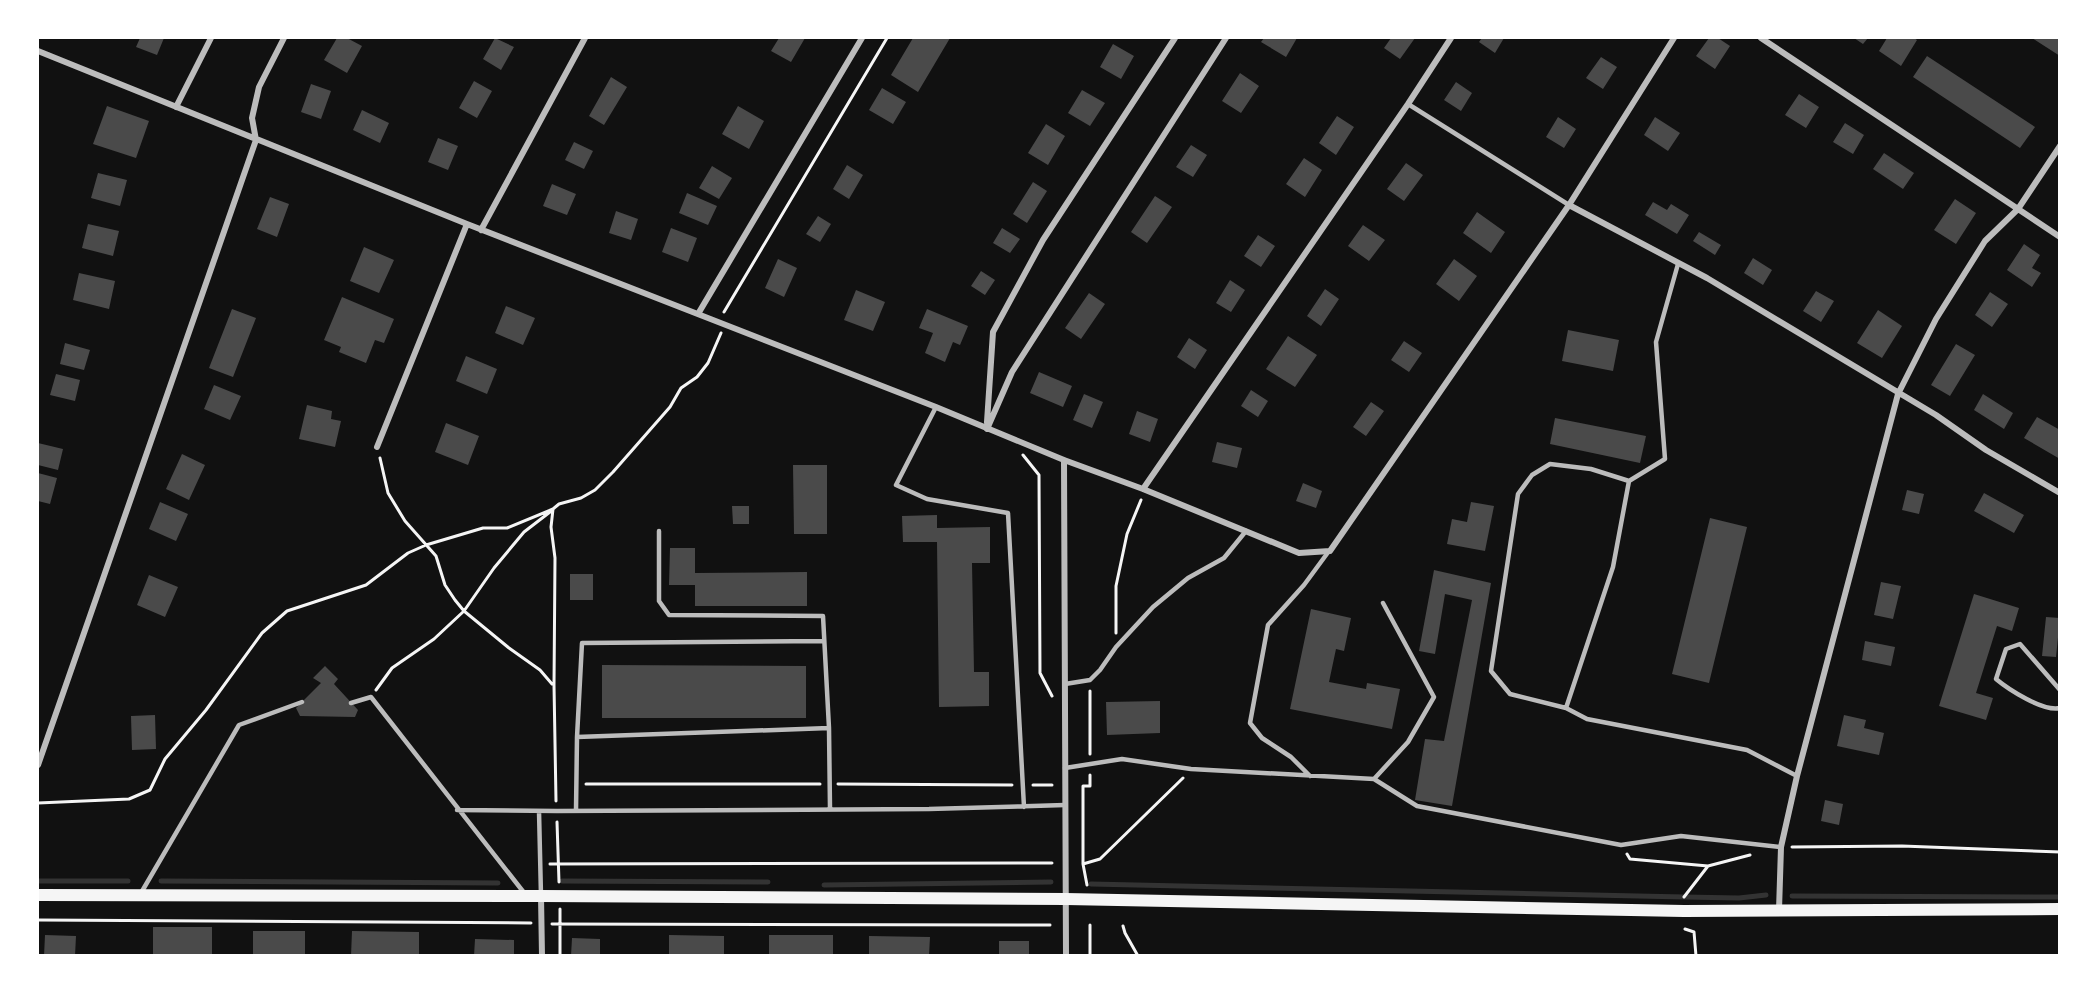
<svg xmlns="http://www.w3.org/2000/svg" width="2097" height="993" font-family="Roboto,sans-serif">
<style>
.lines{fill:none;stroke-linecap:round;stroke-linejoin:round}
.stream{stroke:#333;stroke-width:5}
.building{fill:#4a4a4a}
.path{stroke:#f5f5f5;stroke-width:3}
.service{stroke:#bcbcbc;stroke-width:4.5}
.minor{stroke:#bcbcbc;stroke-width:6}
.secondary{stroke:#f5f5f5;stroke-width:12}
</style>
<rect width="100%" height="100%" fill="#111"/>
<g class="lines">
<!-- stream -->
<path class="stream" d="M38 881H128
M161 881 498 883
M562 881 768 882
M1091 884 1684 897 1739 898 1766 895
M824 885 1051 882
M1792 896 2060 897"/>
</g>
<!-- building -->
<path class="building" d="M140 38H164L157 55 136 47Z
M337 38H347L362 46 347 73 324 60Z
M495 38 514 47 501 70 483 59Z
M779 38H805L791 62 771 51Z
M913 38H950L918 92 891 75Z
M1264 38H1297L1286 57 1261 42Z
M1391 38H1415L1400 59 1384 48Z
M1482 38H1504L1495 53 1479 42Z
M1709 38H1718L1730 46 1715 69 1696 56Z
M1854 38H1868L1863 44Z
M1887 38H1914L1917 40 1901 66 1879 51Z
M2032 38H2060V56Z
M1113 44 1134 56 1121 79 1100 67Z
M1927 56 2035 127 2020 148 1913 77Z
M1601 57 1617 67 1603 89 1586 78Z
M1240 73 1259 86 1241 113 1222 101Z
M611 77 627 87 604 125 589 116Z
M474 81 492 91 477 118 459 108Z
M1456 82 1472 93 1461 111 1444 100Z
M311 84 331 91 321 119 301 112Z
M882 88 906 102 893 124 869 110Z
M1082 90 1105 103 1090 126 1068 113Z
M1799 94 1819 107 1806 128 1785 115Z
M107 106 149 121 136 158 93 144Z
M738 106 764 121 749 149 722 134Z
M362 110 389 123 380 143 353 130Z
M1337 116 1354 127 1336 155 1319 143Z
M1558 117 1576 129 1564 148 1546 137Z
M1655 117 1680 133 1668 151 1644 135Z
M1845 123 1864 135 1853 154 1833 142Z
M1046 124 1065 136 1048 165 1028 153Z
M438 138 458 146 448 170 428 162Z
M574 142 593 151 584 169 565 160Z
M1191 145 1207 155 1193 177 1176 167Z
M1884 153 1914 173 1903 189 1873 169Z
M1304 158 1322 170 1305 197 1286 184Z
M1406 163 1423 175 1404 201 1387 189Z
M847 165 863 175 849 199 833 189Z
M712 166 732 178 719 199 699 188Z
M98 173 127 180 120 206 91 198Z
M1033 182 1047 191 1027 223 1013 214Z
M552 184 576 194 567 215 543 206Z
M687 193 717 206 708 225 679 213Z
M1155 196 1172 207 1147 243 1131 232Z
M270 197 289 204 277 237 257 229Z
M1955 199 1976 213 1956 244 1934 230Z
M1653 202 1667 210 1671 204 1689 215 1677 234 1645 215Z
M616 211 638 219 631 240 609 233Z
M1477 212 1505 232 1491 253 1463 233Z
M818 216 831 224 820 242 806 234Z
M88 224 119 231 113 256 82 248Z
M1363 225 1385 240 1369 261 1348 246Z
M671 228 697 238 688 262 662 252Z
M1002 228 1020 239 1010 253 993 243Z
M1699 232 1721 245 1715 255 1693 241Z
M1258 235 1275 246 1261 267 1244 256Z
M2024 244 2040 255 2032 268 2041 273 2032 287 2007 270Z
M364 247 394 260 379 293 350 281Z
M1753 258 1772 270 1763 285 1744 273Z
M778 259 797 268 784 297 765 288Z
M1454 259 1477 276 1459 301 1436 284Z
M981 271 995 280 985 295 971 286Z
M79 273 115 281 109 309 73 300Z
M1230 280 1245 290 1231 312 1216 303Z
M1325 289 1339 299 1321 326 1307 316Z
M856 290 885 302 873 331 844 320Z
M1816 291 1834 301 1821 322 1803 311Z
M1990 292 2008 304 1992 327 1975 315Z
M1089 293 1105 304 1081 339 1065 328Z
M342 297 394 319 384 343 375 340 366 363 339 352 341 347 324 340Z
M506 306 535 318 523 345 495 333Z
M232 309 256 318 233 377 209 368Z
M927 309 968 326 960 345 953 342 945 362 925 353 933 333 919 328Z
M1878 310 1902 326 1882 358 1857 343Z
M1568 330 1619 340 1613 371 1562 361Z
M1288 336 1317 355 1295 387 1266 369Z
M1189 338 1207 350 1195 369 1177 357Z
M1404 341 1422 353 1409 372 1391 360Z
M65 343 90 350 84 370 60 364Z
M1956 344 1975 355 1950 396 1931 385Z
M466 356 497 369 487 394 456 381Z
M1039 372 1072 386 1063 407 1030 393Z
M56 374 80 380 75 401 50 395Z
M214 385 241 396 230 420 204 409Z
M1251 390 1268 401 1258 417 1241 406Z
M1084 394 1103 402 1092 428 1073 420Z
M1983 394 2013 413 2004 429 1974 410Z
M1371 402 1384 411 1366 436 1353 427Z
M307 405 332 411 331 419 341 421 335 447 299 439Z
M1137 411 1158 419 1150 442 1129 434Z
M2037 417 2060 430V459L2024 438Z
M1555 418 1646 436 1640 463 1550 444Z
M446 423 479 436 468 465 435 452Z
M1217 442 1242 448 1237 468 1212 462Z
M38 443 63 449 58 470 38 465Z
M182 454 205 465 189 500 166 489Z
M793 465H827V534H794Z
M38 473 57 478 50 504 38 501Z
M1303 483 1322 491 1316 508 1296 501Z
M1907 490 1924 494 1919 514 1902 510Z
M1984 493 2024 515 2014 533 1974 511Z
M160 502 188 514 176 541 149 529Z
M1471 502 1494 506 1485 551 1447 544 1452 519 1467 522Z
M732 506H749V524H733Z
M937 515V528L990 527V563H972L974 672H989V706L939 707 937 542H903L902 516Z
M1710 518 1747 527 1709 683 1672 674Z
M670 548H695V573L807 572V606H695V585H669Z
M1434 570 1491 583 1452 806 1415 800 1425 739 1444 741 1472 600 1445 594 1435 654 1419 651Z
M570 574H593V600H570Z
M149 575 178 587 165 617 137 605Z
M1881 582 1901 586 1893 619 1874 615Z
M1974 594 2019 608 2012 631 1997 626 1976 693 1993 698 1986 720 1939 706Z
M1311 609 1351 618 1344 651 1336 649 1329 682 1366 689 1367 683 1400 689 1392 729 1290 709Z
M2046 617 2060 618 2056 657 2042 656Z
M1865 641 1895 647 1891 666 1862 660Z
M602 665 806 666V718H602Z
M325 666 338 679 334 684 358 710 355 717 300 716 296 708 321 683 313 678Z
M1160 701V733L1107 735 1106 702Z
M155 715 156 749 132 750 131 716Z
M1844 715 1866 720 1864 728 1884 733 1879 755 1837 746Z
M1825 800 1843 804 1839 825 1821 821Z
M153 927H212V956H153Z
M253 931H305V956H253Z
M352 931 419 932V956H351Z
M45 935 76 936 75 956H44Z
M669 935 724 936V956H669Z
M769 935H833V956H769Z
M869 936 930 937 929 956H869Z
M572 938 600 939V956H571Z
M475 939 514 940V956H474Z
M999 941H1029V956H999Z"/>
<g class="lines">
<!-- path -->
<path class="path" d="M724 312 887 38
M1023 455 1039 475 1040 673 1052 696
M380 458 388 493 405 521 436 556 445 585 455 600 464 611 509 648 540 670 552 684
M1116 633V586L1127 534 1141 500
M376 690 392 668 434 639 464 611 494 568 524 532 550 512
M1090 691V754
M586 784H820
M838 784 1012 785
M1033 785H1052
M556 801 554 685 555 558 551 527 553 509 559 504 581 498 595 490 613 472 670 407 681 388 697 377 708 363 721 333
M38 803 129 799 150 790 165 759 206 710 262 633 287 611 366 585 408 553 426 545 483 528H507L553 509
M557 822 559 882
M1792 847 1902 846 2060 852
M1627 854 1630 859 1708 866 1750 855
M550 864 1052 863
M1083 864 1100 859 1183 778
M1087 885 1083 864V786H1090V775
M1684 897 1708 866
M560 909V956
M38 920 531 923
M552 924 1050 925
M1123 926 1125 933 1138 956
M1685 929 1694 932 1696 956
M1090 956V925"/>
<!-- service -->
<path class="service" d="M1408 104 1569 205
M1678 264 1656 342 1665 459 1629 481 1591 469 1550 464 1532 475 1518 494 1491 671 1510 694 1566 708 1587 719 1747 750 1797 776
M936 407 896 485 927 499 1008 513 1024 807
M1065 684 1090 680 1100 670 1116 647 1153 607 1188 578 1224 558 1246 531
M2060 690 2020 644 2006 649 1996 679C2008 689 2043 712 2060 708
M351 703 371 697 525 894
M1566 708 1613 567 1629 481
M829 728 830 809
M577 737 829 728 823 616 669 615 659 601V531
M1065 768 1122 759 1191 769 1374 779 1417 806 1621 845 1681 836 1781 847
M1310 776 1291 757 1262 738 1250 723 1268 625 1304 585 1329 551
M1374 779 1408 742 1434 697 1383 603
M457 810 557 811 929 809 1065 805
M539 811 541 896
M576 811 577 737 582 643 824 641
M141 893 239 725 302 702"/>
<!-- minor -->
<path class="minor" d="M1761 38 2060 237
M38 51 467 224 936 407 1064 460 1143 489 1299 553 1330 551 1569 205 1674 38
M176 107 211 38
M1569 205 1707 278 1936 415 1986 450 2060 493
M481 230 585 38
M698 314 862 38
M987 422 993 332 1043 240 1175 38
M987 429 1012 372 1226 38
M377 447 467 224
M1064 460 1066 956
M1143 489 1408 104 1451 38
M38 765 256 140 252 118 259 87 284 38
M541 896 542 956
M1779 910 1781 847 1797 776 1898 394 1936 319 1985 241 2018 209 2060 146"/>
<!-- secondary -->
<path class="secondary" d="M38 895 541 896 1066 899 1684 911 2060 909"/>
</g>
<!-- border -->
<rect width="2097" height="993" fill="none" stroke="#ffffff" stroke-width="78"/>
</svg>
